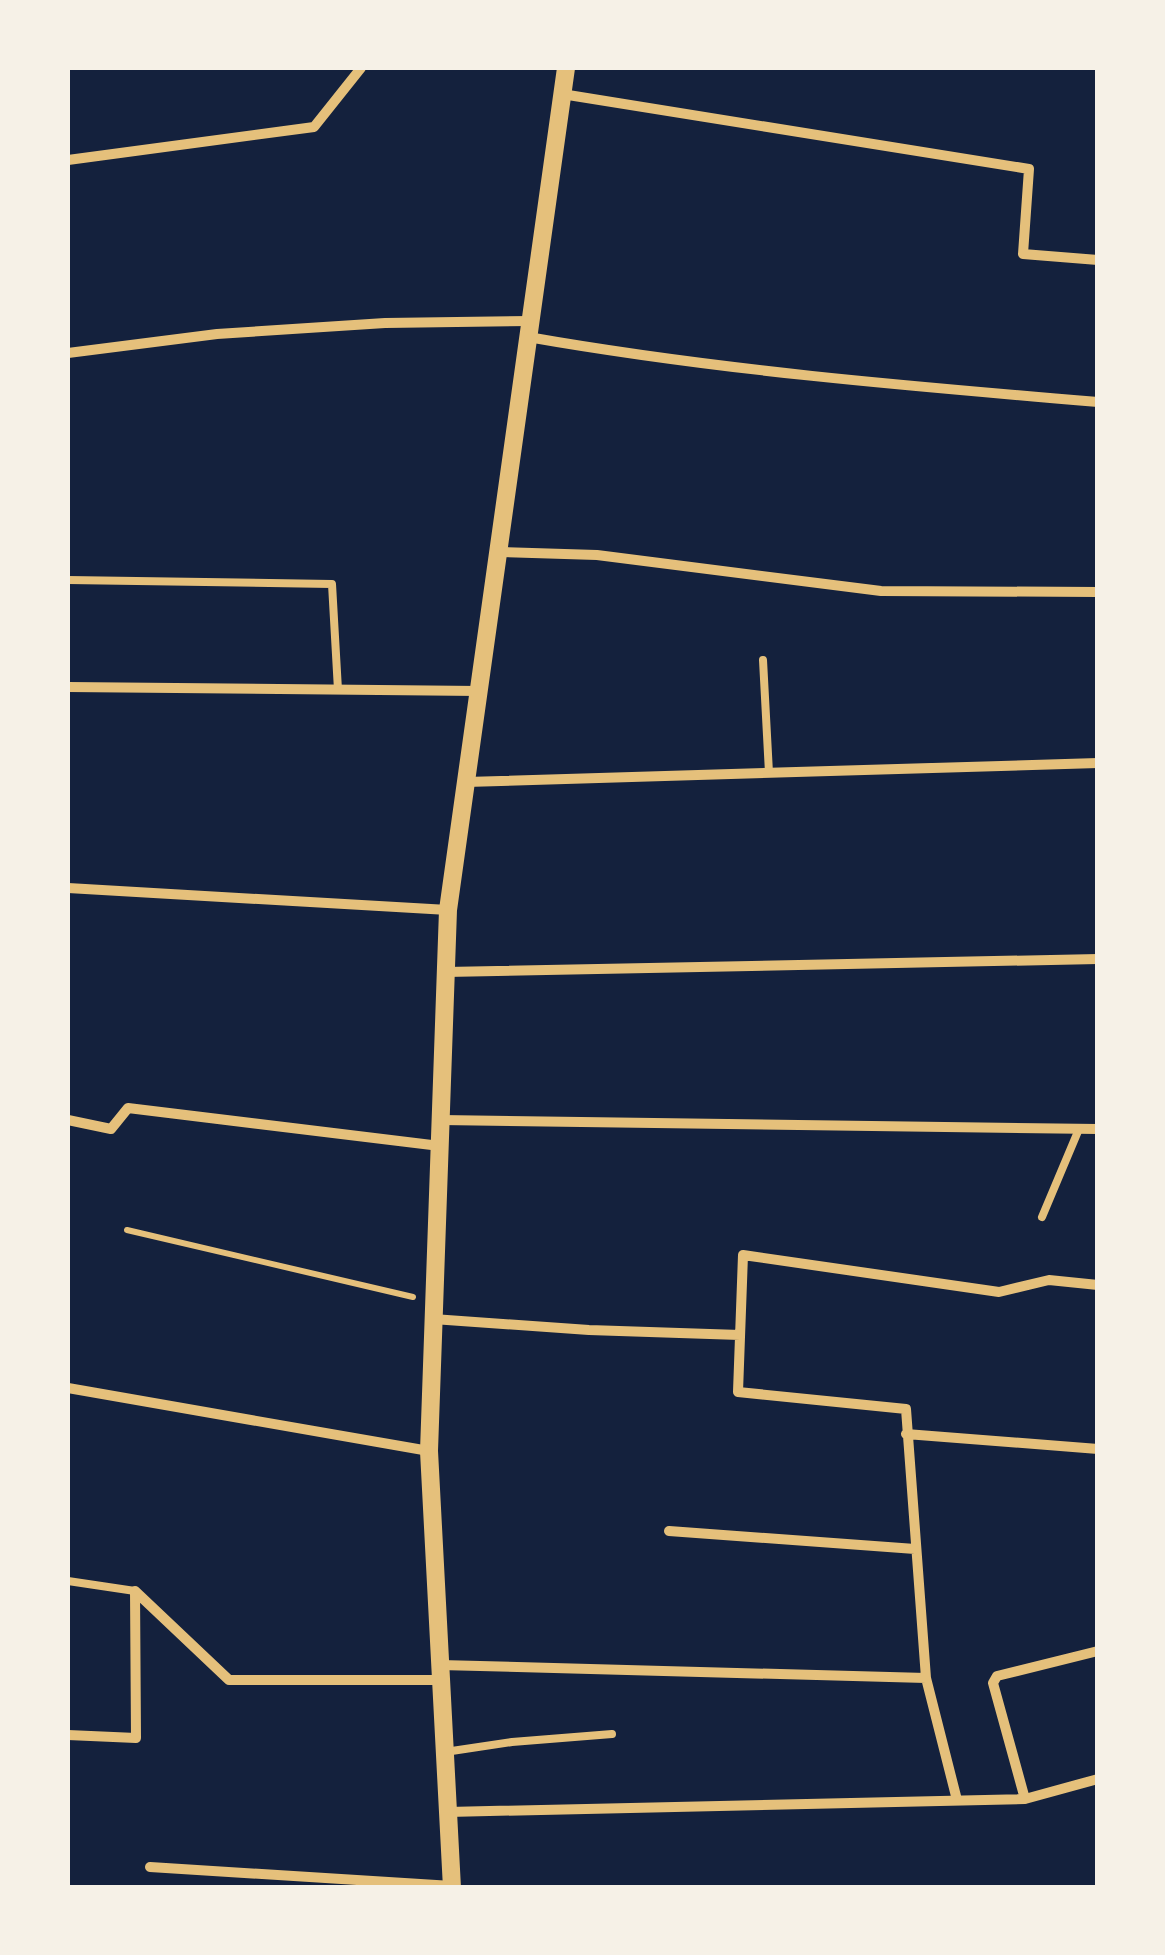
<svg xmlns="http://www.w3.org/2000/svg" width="1165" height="1955" font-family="Signika,sans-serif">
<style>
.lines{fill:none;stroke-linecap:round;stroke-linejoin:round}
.path{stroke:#e5c07b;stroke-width:6}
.service{stroke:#e5c07b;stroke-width:8}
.minor{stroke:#e5c07b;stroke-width:10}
.tertiary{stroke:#e5c07b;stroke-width:18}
</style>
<rect width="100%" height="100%" fill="#14213d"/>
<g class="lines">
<!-- path -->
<path class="path" d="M127 1230 413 1297"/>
<!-- service -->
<path class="service" d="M68 580 332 584 338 690
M763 660 769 773
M1042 1217 1079 1129
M68 1581 135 1591
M445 1752 512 1742 612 1734"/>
<!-- minor -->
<path class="minor" d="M562 94 1029 169 1023 254 1098 260
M68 160 314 127 361 68
M528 337C716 370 907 386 1098 402
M68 353 217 334 385 323 530 321
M498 552 597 555 881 591 1098 592
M68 687 479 691
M466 782 1098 763
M68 888 448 910
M446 972 1098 959
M68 1120 111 1129 128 1108 440 1146
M441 1120 1098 1129
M433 1319 589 1330 740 1335
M68 1388 429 1451
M906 1434 1098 1449
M669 1531 915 1549
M135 1591 229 1680H441
M1098 1651 997 1676 993 1683 1025 1799 1098 1779
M440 1665 926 1678
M68 1735 136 1738 135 1591
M957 1800 926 1678 906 1409 738 1392 743 1255 999 1292 1049 1280 1098 1285
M448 1812 1025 1799
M150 1867 452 1886"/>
<!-- tertiary -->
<path class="tertiary" d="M452 1888 429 1451 448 910 566 68"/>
</g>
<!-- border -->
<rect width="1165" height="1955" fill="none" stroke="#f6f1e7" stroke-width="140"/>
</svg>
